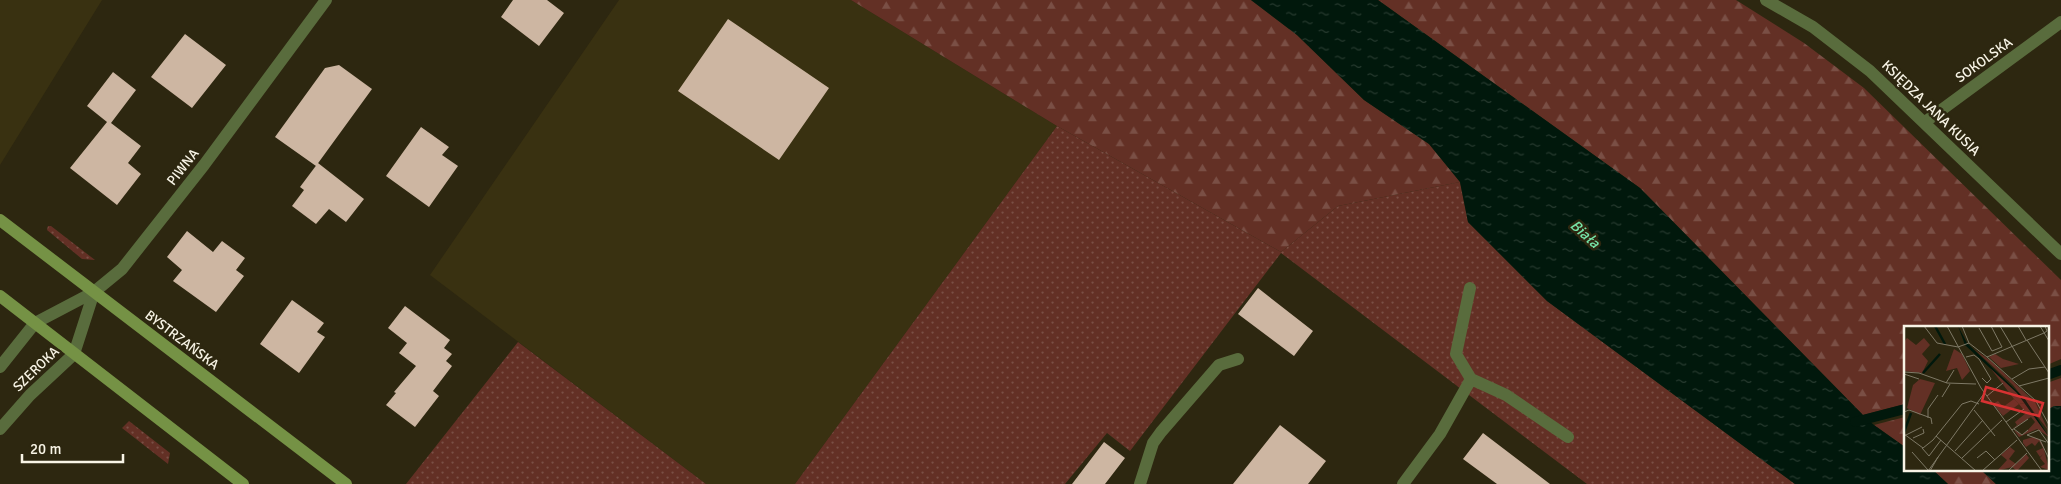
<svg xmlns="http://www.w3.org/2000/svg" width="2061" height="484" font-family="Signika,sans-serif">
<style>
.built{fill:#393111}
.grass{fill:url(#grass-dots)}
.forest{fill:url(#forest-firs)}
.water{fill:url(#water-ripples)}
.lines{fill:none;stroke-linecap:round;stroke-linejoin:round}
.stream{stroke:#01180c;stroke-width:10}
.building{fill:#cdb6a2}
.service{stroke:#596c3d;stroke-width:12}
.minor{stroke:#596c3d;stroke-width:12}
.tertiary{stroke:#596c3d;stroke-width:12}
.secondary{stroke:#759245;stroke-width:12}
.labels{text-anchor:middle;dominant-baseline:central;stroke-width:5;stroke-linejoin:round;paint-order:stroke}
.street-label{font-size:14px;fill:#f8f4e6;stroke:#2d2710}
.water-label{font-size:15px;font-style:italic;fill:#76e4a8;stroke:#2d2710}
.inset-river{fill:none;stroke:#01180c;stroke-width:2.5}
.inset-road{fill:none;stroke:#7e7966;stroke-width:1}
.view{fill:#d83232;fill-opacity:0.15;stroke:#d83232;stroke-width:2.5}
.inset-edge{fill:none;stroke:#f8f4e6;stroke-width:2.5}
</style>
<defs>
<pattern id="grass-dots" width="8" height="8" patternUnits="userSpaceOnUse" patternTransform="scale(1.25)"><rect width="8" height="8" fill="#633025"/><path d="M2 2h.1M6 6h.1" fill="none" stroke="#7a4f45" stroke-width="1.8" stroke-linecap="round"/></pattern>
<pattern id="forest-firs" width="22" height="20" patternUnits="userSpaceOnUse" patternTransform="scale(1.25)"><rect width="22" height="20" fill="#633025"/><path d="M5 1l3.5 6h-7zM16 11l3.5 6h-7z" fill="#7a4f45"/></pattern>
<pattern id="water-ripples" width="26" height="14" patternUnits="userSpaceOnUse" patternTransform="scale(1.25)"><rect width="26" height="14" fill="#01180c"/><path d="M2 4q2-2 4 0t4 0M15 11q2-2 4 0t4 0" fill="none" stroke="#273a2f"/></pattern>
</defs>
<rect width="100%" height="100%" fill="#2d2710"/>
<!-- built -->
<path class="built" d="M0 0H102L0 165Z
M619 0H851L1057 126 795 484H706L430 275Z"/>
<!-- grass -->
<path class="grass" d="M1057 126 1281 252 1338 206 1460 182 1468 222 1547 301 1795 484H1587L1281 253 1130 451 1107 433 1065 484H795Z
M48 226H51L95 260 82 259 47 230Z
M518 342 706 484H406Z
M129 421 170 453 168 464 122 428Z"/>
<!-- forest -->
<path class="forest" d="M851 0H1251L1297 35 1364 100 1429 144 1460 182 1338 206 1281 252 1057 126Z
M1378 0H1736L1804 43 1864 88 2061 280V359L2047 365V328H1905V404L1863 415 1640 188Z
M2061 378V406H2054L2047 410V383Z
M1905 417V447L1874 425Z
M1933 470H1981L1996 484H1948Z"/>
<!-- water -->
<path class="water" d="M1251 0H1378L1640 188 1863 415 1874 425 1905 447V470H1933L1948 484H1795L1547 301 1468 222 1460 182 1429 144 1364 100 1297 35Z
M2054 406H2061V484H1996L1981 470H2047V410Z"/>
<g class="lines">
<!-- stream -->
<path class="stream" d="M2047 375 2061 370
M1855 422 1905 409"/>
</g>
<!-- building -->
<path class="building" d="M513 0H547L564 13 539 46 501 17Z
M728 19 829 88 779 160 678 91Z
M185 34 226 65 192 108 151 77Z
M339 65 372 89 316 166 275 137 325 68Z
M113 72 136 90 111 123 141 146 128 163 141 174 117 205 70 168 107 122 87 106Z
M421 127 449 147 442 155 458 166 429 207 386 176Z
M318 163 364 199 346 222 329 209 316 224 292 206 304 190 300 187Z
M187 231 213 252 222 241 245 258 236 270 244 276 216 312 173 281 182 270 167 257Z
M1258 288 1313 331 1294 356 1238 314Z
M292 300 324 323 317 332 325 337 299 373 260 344Z
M405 306 450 340 444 348 452 354 446 361 452 366 433 391 439 396 415 427 386 405 396 393 394 392 416 366 399 353 407 343 388 328Z
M1280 425 1326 461 1308 484H1233Z
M1483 433 1550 484H1497L1463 459Z
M1104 442 1125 458 1105 484H1072Z"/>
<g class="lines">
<!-- service -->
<path class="service" d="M1470 288 1456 354 1471 379 1506 395 1568 437
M1140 484 1153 443 1161 432 1219 365 1238 359
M1403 484 1440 434 1471 379"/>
<!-- minor -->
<path class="minor" d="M1766 0 1813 27 1870 71 2061 254
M1925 122 2061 22
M94 292 122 269 204 165 326 0"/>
<!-- tertiary -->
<path class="tertiary" d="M0 367 35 323 94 292
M0 429 30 395 74 354 94 292"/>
<!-- secondary -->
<path class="secondary" d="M0 220 346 484
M0 296 243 484"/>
</g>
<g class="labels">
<!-- street labels -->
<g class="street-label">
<text transform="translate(1984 60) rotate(-36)">SOKOLSKA</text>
<text transform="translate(1931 108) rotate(44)">KSIĘDZA JANA KUSIA</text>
<text transform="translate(183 167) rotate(-52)">PIWNA</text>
<text transform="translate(182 340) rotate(37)">BYSTRZAŃSKA</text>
<text transform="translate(36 369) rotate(-44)">SZEROKA</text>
</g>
<!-- water labels -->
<g class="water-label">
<text transform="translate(1585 234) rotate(42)">Biała</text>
</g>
</g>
<!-- overview -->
<g transform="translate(1904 326)">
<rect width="145" height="145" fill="#2d2710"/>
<path d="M110 73 115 78 121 77 145 111 133 103 115 111 110 104 118 109 123 105 131 96 127 91 108 103 113 99 111 96 122 87 115 78 99 90 89 78 94 75 99 81ZM129 111 135 113 139 119 145 144 136 141 141 138 136 132 139 128 136 131 132 125 139 122 135 115 131 120 128 117 122 121 119 117V114ZM106 121 111 125 105 133 112 138 122 128 125 132 113 145 108 141 93 145 103 134 97 129Z" fill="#633025"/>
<path d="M50 23 58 28 66 45 58 54 53 42 42 45ZM70 23 87 35 131 76 144 104 109 59ZM91 28 99 33 115 38 97 42 85 31ZM84 39 110 63 121 77 115 78 110 73Z" fill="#633025"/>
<path d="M3 12 12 19 20 12 26 19 18 28 24 35 18 47 0 45V16ZM16 53 31 57 16 89 3 82 9 59Z" fill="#633025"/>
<path d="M54 0 63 17 121 73 145 111 113 67 61 19Z" fill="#01180c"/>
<path class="inset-river" d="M31 0 41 18M19 47 36 28M0 106 7 87"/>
<path class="inset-road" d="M20 0 33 17 54 21 65 17 83 31 132 75 145 99M43 0 77 62 138 145M58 0 65 17M96 0 118 37M114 0 122 14M136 0 145 15M75 2 88 25 98 21 87 0M123 14 145 47M62 31 70 29 75 33 87 53 83 57 78 52M83 31 140 7 143 5 141 0M0 46 15 47 43 57 72 58M0 48 15 53M108 53 125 43 141 41M42 57 50 44M115 60 145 52M83 70 99 57M38 71 46 58M70 84 91 110M0 86 5 84 27 92 28 98M24 92V83L34 69M102 96 120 83M110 103 118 109 124 104M108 104 124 93M0 108 19 122 29 114 58 78 67 75 75 78M123 109 135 104 145 118M123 109 142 116M0 110 18 101M32 110 72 145M9 112 20 107 19 103M136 114 145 133M18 122 25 130 37 114M51 125 79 94M8 126 24 144M58 132 98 94M73 132 82 125 91 134M24 145 79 69M26 145 34 131M78 145 113 114M104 145 123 127"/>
<path class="view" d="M82 61 139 77 135 90 78 75Z"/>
<rect width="145" height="145" class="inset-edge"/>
</g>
<!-- scale -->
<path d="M22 454v8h101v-8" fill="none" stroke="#f8f4e6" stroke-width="2.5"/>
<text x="30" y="454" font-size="15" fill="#f8f4e6" stroke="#2d2710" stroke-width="4" paint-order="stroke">20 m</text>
</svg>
